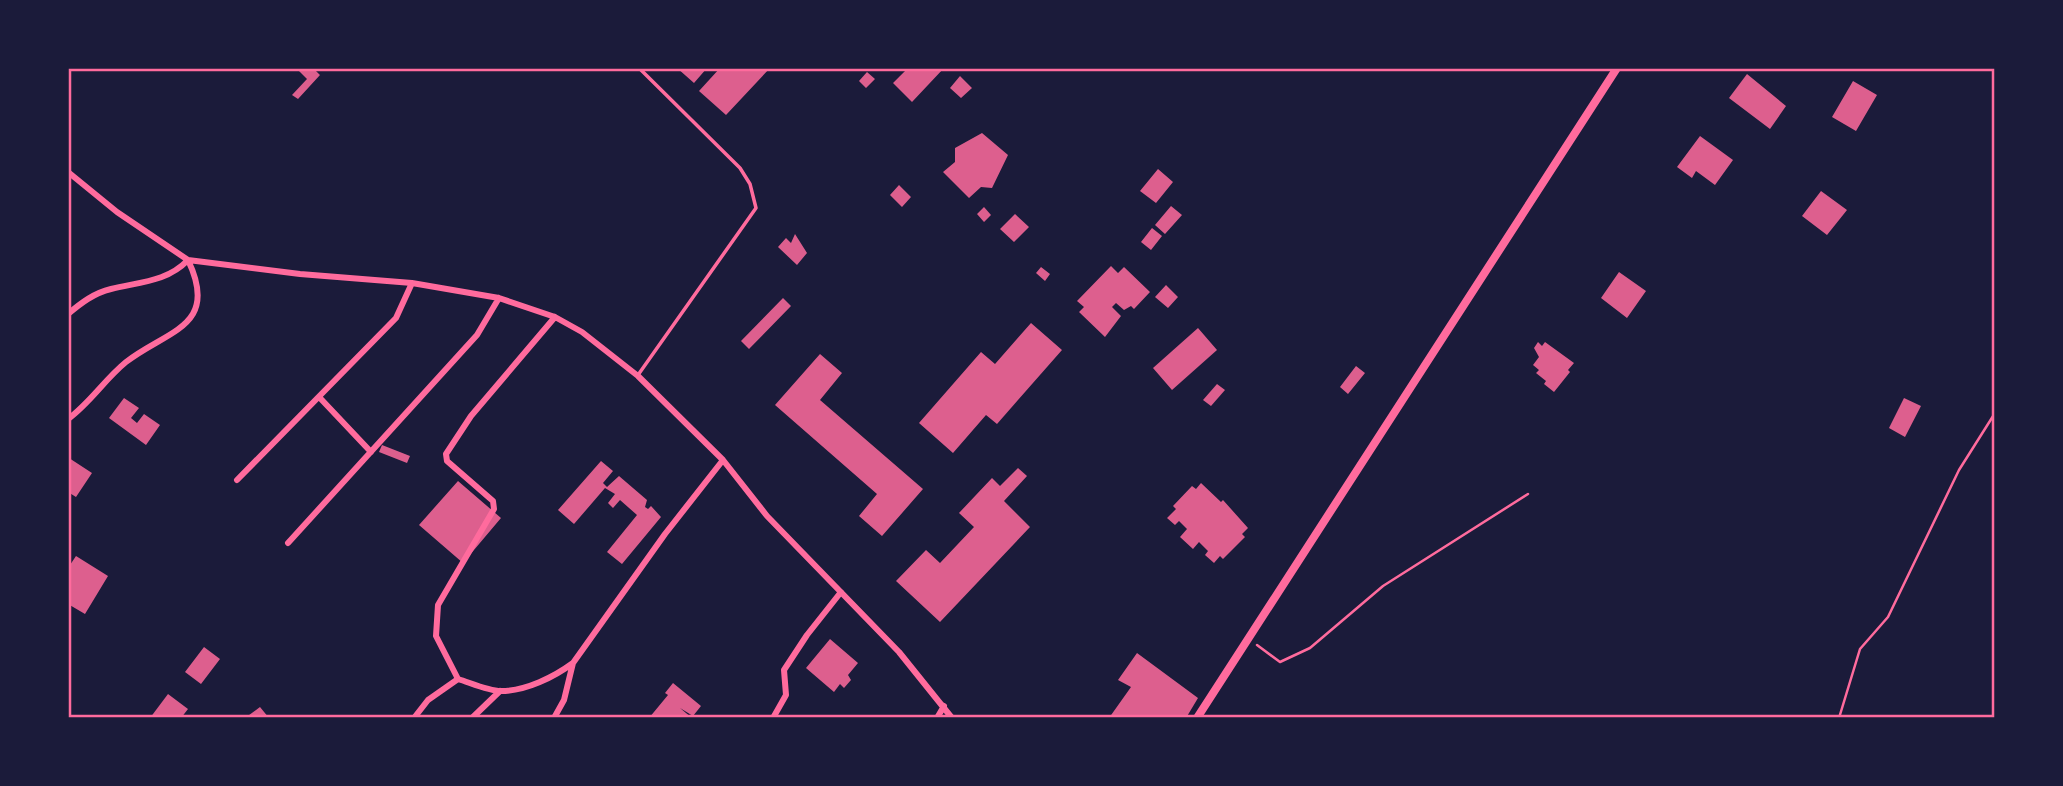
<svg xmlns="http://www.w3.org/2000/svg" width="2063" height="786" font-family="'Open Sans',sans-serif">
<style>
.building{fill:#dd5f8e}
.lines{fill:none;stroke-linecap:round;stroke-linejoin:round}
.path{stroke:#ff6b9d;stroke-width:2.5}
.service{stroke:#ff6b9d;stroke-width:3.5}
.minor{stroke:#ff6b9d;stroke-width:6}
.tertiary{stroke:#ff6b9d;stroke-width:8}
.neatline{fill:none;stroke:#ff6b9d;stroke-width:2.5}
</style>
<rect width="100%" height="100%" fill="#1b1b3a"/>
<!-- building -->
<path class="building" d="M301 68H313L320 75 298 99 292 95 307 79 299 71Z
M677 68H707L694 83Z
M720 68H770L726 115 699 91Z
M908 68H944L912 102 893 83Z
M867 72 875 79 866 88 859 81Z
M1747 74 1786 106 1770 129 1729 98Z
M960 76 972 88 961 98 950 88Z
M1853 81 1877 95 1856 131 1832 117Z
M982 133 1008 155 992 188 981 187 969 198 943 172 955 162V148Z
M1700 136 1733 160 1715 185 1696 171 1692 178 1677 167Z
M1158 169 1173 182 1156 203 1140 191Z
M899 185 911 197 902 207 890 195Z
M1821 191 1847 210 1827 235 1802 216Z
M1171 206 1182 215 1165 234 1155 225Z
M984 207 991 215 984 222 977 214Z
M1015 214 1029 227 1014 242 1000 229Z
M1152 228 1162 236 1151 250 1141 242Z
M795 234 807 253 797 265 778 247 786 238 791 243Z
M1111 266 1118 273 1124 267 1150 292 1134 309 1131 306 1124 310 1116 303 1112 307 1121 316 1105 337 1079 312 1084 307 1077 301Z
M1041 267 1050 274 1045 281 1036 273Z
M1619 272 1646 291 1627 318 1601 298Z
M1166 285 1178 297 1168 308 1155 297Z
M783 298 791 306 749 349 741 341Z
M1031 323 1062 350 997 424 986 415 953 453 919 423 981 352 995 364Z
M1198 328 1217 350 1172 390 1153 368Z
M1538 342 1542 346 1545 342 1574 363 1568 370 1570 372 1554 392 1544 384 1546 381 1536 373 1539 370 1533 365 1539 357 1534 348Z
M820 354 842 373 820 400 923 489 882 536 859 516 877 494 775 405Z
M1356 366 1365 373 1348 394 1340 387Z
M1217 384 1225 390 1211 406 1203 400Z
M124 398 139 408 131 418 137 423 144 414 160 425 146 445 109 418Z
M1904 398 1921 406 1905 437 1889 428Z
M382 445 410 456 407 463 379 452Z
M69 458 92 473 76 497 68 492Z
M601 461 613 471 603 483 607 487 619 476 647 500 645 507 648 509 651 506 661 517 622 564 607 552 637 515 620 500 613 508 608 503 615 494 605 488 574 524 558 510Z
M1018 468 1027 476 1004 501 1030 527 940 622 896 581 926 550 940 563 974 527 959 513 992 478 1000 486Z
M458 481 501 518 463 563 419 525Z
M1201 483 1221 502 1223 500 1248 528 1242 534 1245 537 1223 559 1220 556 1214 563 1205 555 1208 551 1199 542 1193 549 1180 537 1187 529 1179 521 1175 525 1167 518 1176 509 1173 506 1192 486 1196 489Z
M76 556 108 576 85 614 68 604V568Z
M830 639 858 663 848 675 851 680 844 688 840 684 834 692 806 668Z
M204 647 220 659 201 684 185 672Z
M1137 653 1198 698 1186 718H1109L1131 687 1118 680Z
M673 683 701 706 693 716 680 708 692 718H649L668 695 665 693Z
M168 694 188 709 181 718H150Z
M260 707 269 718H245Z"/>
<g class="lines">
<!-- path -->
<path class="path" d="M1257 645 1280 662 1310 648 1383 586 1528 494
M1839 718 1860 649 1888 617 1959 470 1995 413"/>
<!-- service -->
<path class="service" d="M638 375 756 208 750 184 740 168 639 68"/>
<!-- minor -->
<path class="minor" d="M68 172 117 212 188 260 300 274 412 283 499 298 555 317 582 332 638 376 723 460 767 516 899 652 952 718
M68 314C81 303 94 293 111 289 139 282 167 282 188 260 220 327 167 330 126 362 105 379 90 403 68 419
M320 398 371 452
M237 480 396 318 412 283
M288 543 477 335 499 298
M458 679 436 636 438 605 494 509 493 501 447 461 446 454 471 416 555 317
M414 718 428 700 458 679C471 683 488 691 501 691 526 691 554 677 573 663L665 534 723 460
M472 718 500 691
M554 718 564 700 573 663
M773 718 786 695 784 670 807 635 841 592
M937 718 944 706"/>
<!-- tertiary -->
<path class="tertiary" d="M1197 718 1617 68"/>
</g>
<!-- border -->
<rect width="2063" height="786" fill="none" stroke="#1b1b3a" stroke-width="140"/>
<rect x="70" y="70" width="1923" height="646" class="neatline"/>
</svg>
